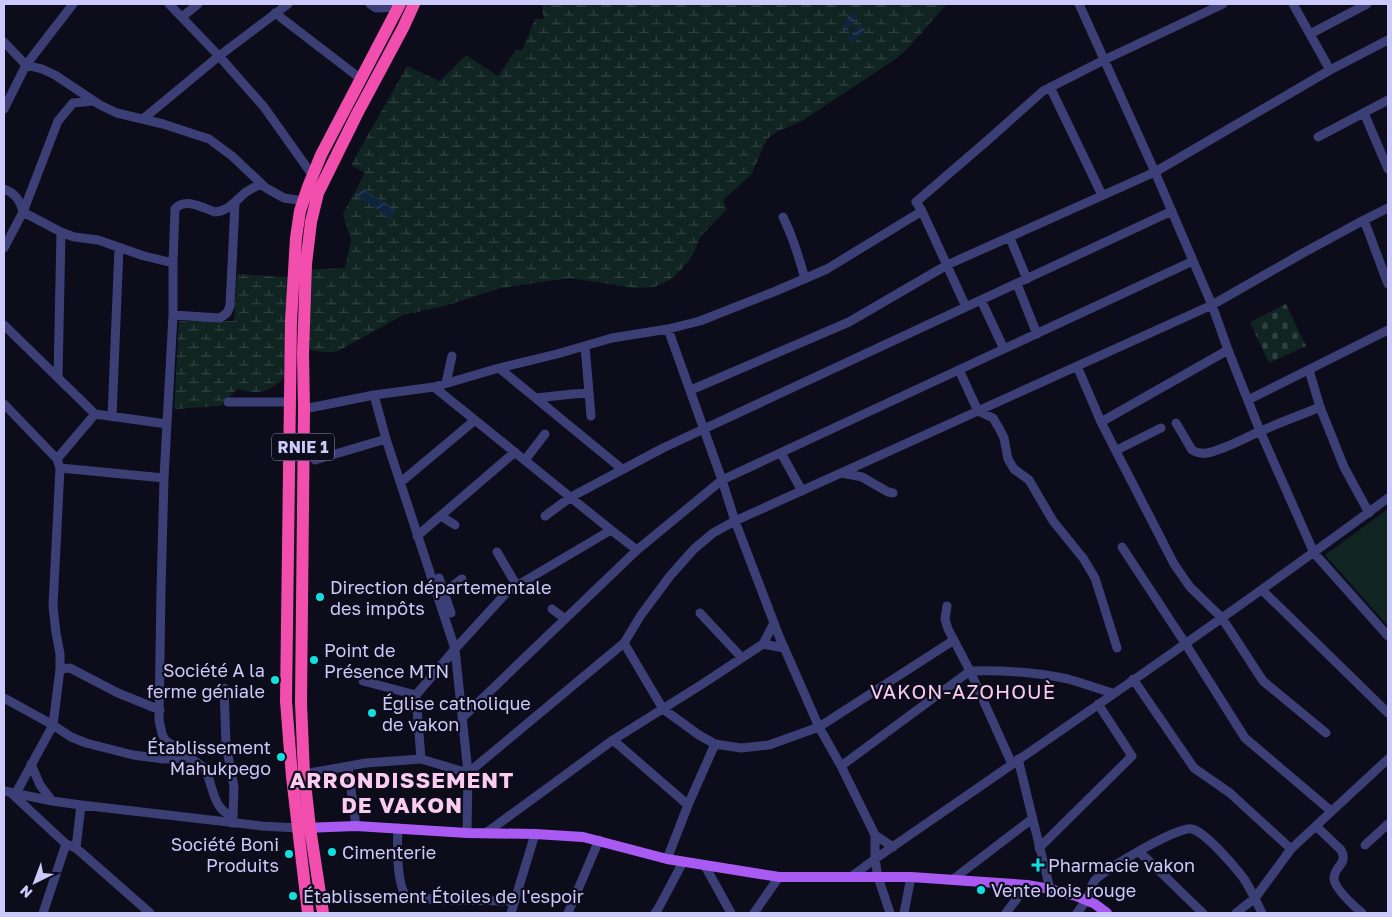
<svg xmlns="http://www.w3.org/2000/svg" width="1392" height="917" font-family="'Golos Text',sans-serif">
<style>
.wetland{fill:url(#wetland-marsh)}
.cemetery{fill:url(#cemetery-stones)}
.green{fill:#102421}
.water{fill:url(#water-waves)}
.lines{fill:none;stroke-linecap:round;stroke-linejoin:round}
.minor{stroke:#3b3f76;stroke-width:9}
.major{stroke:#a95af3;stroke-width:10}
.highway{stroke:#f24eae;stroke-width:12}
.poi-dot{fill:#11e0df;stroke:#0d0c1b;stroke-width:2}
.labels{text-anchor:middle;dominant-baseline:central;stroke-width:4.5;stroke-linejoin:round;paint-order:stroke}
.shield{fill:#0d0c1b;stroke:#9291b8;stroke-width:1}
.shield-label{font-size:16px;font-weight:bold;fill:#cbcafb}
.poi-label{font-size:18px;fill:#cbcafb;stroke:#0d0c1b;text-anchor:start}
.quarter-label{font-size:20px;letter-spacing:1px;fill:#fbccef;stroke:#0d0c1b}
.district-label{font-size:22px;font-weight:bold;letter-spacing:1px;fill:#fbccef;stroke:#0d0c1b}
</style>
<defs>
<pattern id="wetland-marsh" width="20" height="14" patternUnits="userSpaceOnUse" patternTransform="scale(1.25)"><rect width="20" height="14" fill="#102421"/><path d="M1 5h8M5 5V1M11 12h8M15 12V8" fill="none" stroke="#314242"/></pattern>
<pattern id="cemetery-stones" width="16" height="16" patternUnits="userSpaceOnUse" patternTransform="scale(1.25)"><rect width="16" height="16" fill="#102421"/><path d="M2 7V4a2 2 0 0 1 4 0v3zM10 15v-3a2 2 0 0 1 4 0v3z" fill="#314242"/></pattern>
<pattern id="water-waves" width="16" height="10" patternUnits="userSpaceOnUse" patternTransform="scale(1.25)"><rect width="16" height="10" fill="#0f253d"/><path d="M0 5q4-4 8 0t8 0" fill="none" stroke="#31435a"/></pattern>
</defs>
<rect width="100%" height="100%" fill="#0d0c1b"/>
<!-- wetland -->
<path class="wetland" d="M542 4H947L906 50 897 58 802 121 776 132 767 139 751 175 723 200 727 209 701 236 692 256 682 269 670 280 654 287 635 288 569 278 501 288 445 306 403 315 338 351C325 353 315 352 303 347V270L345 268 351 240 343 214 365 173 351 165 407 66 440 81 466 55 498 76 516 50 522 51 535 19H544Z
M237 274 288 277 286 375C280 383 268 392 258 392 251 393 243 390 237 389L221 406 174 409 179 321H234Z"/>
<!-- cemetery -->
<path class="cemetery" d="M1286 304 1306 346 1269 363 1250 322Z"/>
<!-- green -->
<path class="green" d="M1388 509V626L1325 555Z"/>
<!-- water -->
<path class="water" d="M854 10 858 18 846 32 842 24Z
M860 24 866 30 854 43 848 38Z
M362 189 396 210 392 219 357 196Z"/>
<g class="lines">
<!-- minor -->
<path class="minor" d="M169 4 219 56 264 107 313 176
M370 4 376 8 399 7
M1079 4 1155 172 1212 305 1228 350 1260 431 1314 553 1388 636
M1293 4 1330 70
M275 13 361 79
M182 17 198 4
M1310 34 1367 4
M4 42 26 65 42 69 55 75 100 105 117 113 163 124 209 139 232 156 266 188 284 198 304 201
M1050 87 1102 195
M4 109 26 65 73 4
M1364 113 1388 169
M143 119 219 56 288 4
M1318 137 1388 100
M4 189C15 193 20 200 23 212L61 232 74 237 98 240 144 256 173 263
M922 211 966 307
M783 217C793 237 799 257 805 279
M1364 220 1388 284
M1010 238 1027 279
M4 248 23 212 58 121 73 103 93 101
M1017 284 1037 334
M981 300 1004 349
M173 315 220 318 227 313 230 306 235 204
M4 325 95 414 167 424
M668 329 722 480 735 521 779 636 819 727 841 766 875 835V859L878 877 890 913
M585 346 591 416
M1077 366 1101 422 1174 564 1190 587 1222 618 1263 681 1326 733
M499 368 622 469
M959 370 978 411 993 418 999 428 1004 438 1008 459 1014 469 1029 480 1053 521 1083 558 1095 578 1117 648
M1309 370 1320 407 1344 467 1369 513
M58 378 61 232
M446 383 452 356
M434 387 611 530 637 550
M691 390 849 322 947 265 1155 172 1330 70 1388 40
M374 395 386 439 455 649 468 773 467 833
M536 398 573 394 589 393
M1248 400 1388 330
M228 402H291
M4 404 57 459 60 468 53 606 56 633 60 654V669L53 725 16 793
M304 409 374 395 434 387 499 368 557 354 612 338 668 329 700 321 776 291 827 269 922 211 916 202 988 140 1043 91 1104 60 1223 4
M112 417 119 248
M1101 422 1228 350
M1176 423 1192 450C1197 453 1202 454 1207 453 1226 449 1244 438 1261 431 1281 422 1301 415 1320 407
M1117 450 1161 428
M781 453 802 491
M57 459 95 414
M315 460 386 439
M525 460 545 434
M60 468 164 478
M842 473 862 477 888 492 893 493
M401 482 475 420
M441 516 455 525
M545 516 571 497 663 448 1172 211
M417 536 515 452
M1122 547 1185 643 1245 738 1331 811
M497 552 517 586
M439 578 451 613
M1262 590 1388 713
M440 595 462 579
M947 606 945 619 948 629 970 671 1012 764
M552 609 565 619
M700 613 742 658
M624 643 663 709 699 735 715 744 741 748 769 745 819 727 954 640
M763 644 784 648
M60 669 70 668 118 693 160 710
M1133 679 1194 768 1230 793 1291 849
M363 681 416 695
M224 688 226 745 234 787 233 817
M4 698 53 725 71 737 86 743 133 755 164 759 192 758
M462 718 637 550 722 480 1193 261
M613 740 688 805
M421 759 416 695 455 649 508 591 611 530
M1018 759 1050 889
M31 764 40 785 52 801
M841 766 970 671C1003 670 1036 672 1068 679 1083 683 1098 689 1113 693
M348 767 356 826
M304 774 366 763 421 759 468 773 624 643 641 615 670 576 694 549 713 533 735 521 1212 305 1303 253 1364 220 1388 208
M4 791 52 801 81 805 262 826 298 828
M10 792 66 844 43 913
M232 823 233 817C228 814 223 812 220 807 211 796 212 779 203 767L165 740 162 734 159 720 161 590 164 478 173 315V263L175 209C185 197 203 208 215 212 229 211 236 200 246 192 251 189 256 186 261 184
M1316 826 1341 850C1349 864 1333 867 1334 879 1335 889 1354 906 1362 913
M398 828C397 848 396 882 407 899L424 897 433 900 515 901
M486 833 613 740 704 683 763 644 774 623
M875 835 893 847
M66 844 76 848 150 913
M1365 845 1388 824
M76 848 81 805
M1039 848 1132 756 1098 704
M1139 852C1161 871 1181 893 1203 913
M667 859 688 805 715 744
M705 866 731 913
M852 876 875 859C1047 740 1220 622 1388 498
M952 880 1032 819
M511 913 535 834
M568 913 599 840
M655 913 658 909 683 862
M754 913 779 877
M904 913 911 877
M1006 913 1027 885
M1077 913C1080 909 1083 905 1086 901 1090 894 1090 886 1095 880 1106 869 1179 825 1192 829 1205 832 1233 865 1242 876 1250 887 1256 901 1262 913
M1236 913 1255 898 1291 849 1388 759"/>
<!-- major -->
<path class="major" d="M304 828 356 826 467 833 535 834 583 837 667 859 779 877H911L1027 885 1050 889 1076 896 1095 904 1107 913"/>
<!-- highway -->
<path class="highway" d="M308 913 292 777 286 701 291 321 296 238 300 211 308 187 321 155 400 4
M323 913 310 828 304 774 301 703 304 409 303 354 306 264 311 222 318 193 357 114 403 28 414 4"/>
</g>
<!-- markers -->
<g class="poi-dot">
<circle cx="320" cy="597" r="5"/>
<circle cx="314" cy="660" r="5"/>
<circle cx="275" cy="680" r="5"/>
<circle cx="372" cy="713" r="5"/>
<circle cx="281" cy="757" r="5"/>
<circle cx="332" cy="852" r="5"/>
<circle cx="289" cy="854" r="5"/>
<path d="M1035.5 857.5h5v5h5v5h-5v5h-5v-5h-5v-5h5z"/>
<circle cx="981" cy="890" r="5"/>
<circle cx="293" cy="896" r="5"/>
</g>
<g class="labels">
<!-- shield labels -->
<rect class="shield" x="272" y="433.5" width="62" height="27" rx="4"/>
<g class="shield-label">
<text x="303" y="447">RNIE 1</text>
</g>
<!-- poi labels -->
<g class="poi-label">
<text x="330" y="587">Direction départementale<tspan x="330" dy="21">des impôts</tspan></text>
<text x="324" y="650">Point de<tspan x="324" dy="21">Présence MTN</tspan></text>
<text x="265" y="670" text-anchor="end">Société A la<tspan x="265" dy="21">ferme géniale</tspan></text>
<text x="382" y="703">Église catholique<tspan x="382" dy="21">de vakon</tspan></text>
<text x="271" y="747" text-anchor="end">Établissement<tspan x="271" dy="21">Mahukpego</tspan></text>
<text x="279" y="844" text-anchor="end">Société Boni<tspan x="279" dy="21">Produits</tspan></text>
<text x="342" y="852">Cimenterie</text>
<text x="1048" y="865">Pharmacie vakon</text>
<text x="991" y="890">Vente bois rouge</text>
<text x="303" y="896">Établissement Étoiles de l'espoir</text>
</g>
<!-- quarter labels -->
<g class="quarter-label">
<text x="963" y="691">VAKON-AZOHOUÈ</text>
</g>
<!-- district labels -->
<g class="district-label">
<text x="402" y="779">ARRONDISSEMENT<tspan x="402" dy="25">DE VAKON</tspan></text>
</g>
</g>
<!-- border -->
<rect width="1392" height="917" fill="none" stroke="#cbcafb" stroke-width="10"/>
<!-- north arrow -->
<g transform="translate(35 882) rotate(222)" stroke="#0d0c1b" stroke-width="4" paint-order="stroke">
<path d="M0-4L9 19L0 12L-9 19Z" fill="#cbcafb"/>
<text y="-8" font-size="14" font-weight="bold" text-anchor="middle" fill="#cbcafb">N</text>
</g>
</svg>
